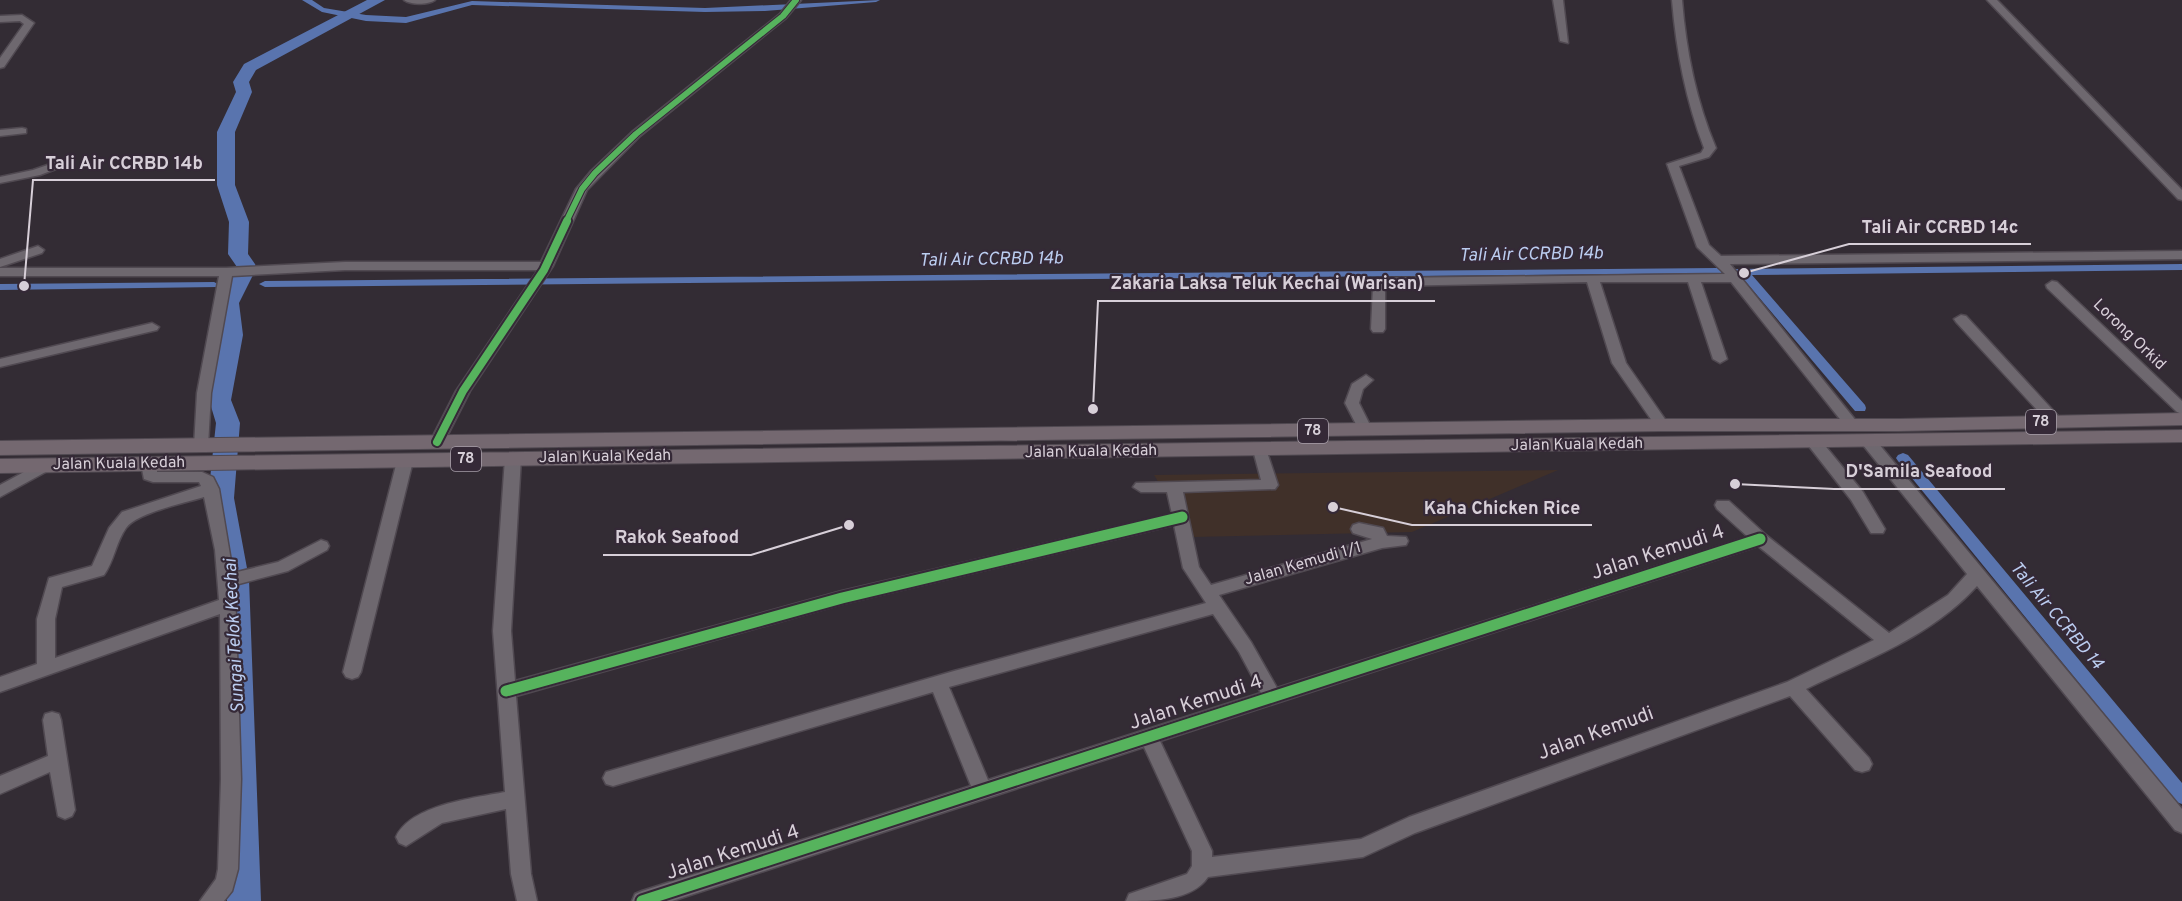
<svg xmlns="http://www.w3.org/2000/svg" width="2182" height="901" font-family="Overpass,sans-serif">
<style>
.commercial{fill:#403029}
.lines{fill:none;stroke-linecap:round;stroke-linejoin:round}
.canal{fill:#5974ae;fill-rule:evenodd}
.river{fill:#5974ae;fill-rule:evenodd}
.minor-casing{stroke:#504951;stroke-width:3}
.major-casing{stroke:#504951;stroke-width:2}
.minor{fill:#6e686f;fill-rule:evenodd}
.major{fill:#746870;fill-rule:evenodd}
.cycleway-far2-casing{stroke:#352937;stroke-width:8}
.cycleway-far1-casing{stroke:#352937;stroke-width:12}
.cycleway-casing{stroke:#352937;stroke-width:15}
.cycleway-far2{stroke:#56b35d;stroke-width:6}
.cycleway-far1{stroke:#56b35d;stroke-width:8}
.cycleway{stroke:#56b35d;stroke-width:11}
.labels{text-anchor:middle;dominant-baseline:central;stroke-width:4.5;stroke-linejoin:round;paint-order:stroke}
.shield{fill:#352937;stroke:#a69da8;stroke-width:1.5}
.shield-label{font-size:15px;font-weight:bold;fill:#d7cfd8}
.street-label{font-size:16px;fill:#d7cfd8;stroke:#352937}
.water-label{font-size:18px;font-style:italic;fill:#bbcdf0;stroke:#352937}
.near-street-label{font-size:20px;fill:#d7cfd8;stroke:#352937}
.leader{fill:none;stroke:#d7cfd8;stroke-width:2}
.callout-dot{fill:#d7cfd8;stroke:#352937;stroke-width:2}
.callout-label{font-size:18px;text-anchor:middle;font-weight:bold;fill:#d7cfd8;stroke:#352937;stroke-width:4.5;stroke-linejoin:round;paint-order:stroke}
</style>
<rect width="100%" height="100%" fill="#332c34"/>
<!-- commercial -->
<path class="commercial" d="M1558 470 1412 532 1192 537 1154 475Z"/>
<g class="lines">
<!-- canal -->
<path class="canal" d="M302 0H312L324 8 366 15 406 17 472 1 705 8 880 0 876 2 765 11 705 12 472 5 406 23 366 21 322 12Z
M2182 264V270L1752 275 1865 405 1866 408 1865 411H1855L1740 275 1732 274 1730 272 1736 269Z
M1717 268 1723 271 1721 273 265 287 259 284 265 281Z
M214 282 220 285 218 287 0 290V284Z
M1903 453 1908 455 2182 783V804L2176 802 1898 461 1896 458 1898 455Z"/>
<!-- river -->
<path class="river" d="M367 0H385L256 70 249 82 252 92 235 132V185L249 222 248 254 257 267 239 303 243 335 231 400 240 423 234 498 249 579 261 901H227L223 579 208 498 216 423 209 400 221 335 219 303 237 267 228 254 229 222 217 185V132L236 92 233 82 244 64Z"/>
<!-- minor casing -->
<g class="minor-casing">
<path id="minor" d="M404 0H435C428 5 411 5 404 0Z
M791 0H801L786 18 640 136 587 190 553 266 470 391 442 446H432L430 442 456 391 538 270H345L232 276 211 393 208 446 201 451 194 446 197 393 219 276H0V268H226L345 262H541L576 189 591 171 632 132 780 14Z
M1553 0H1563L1568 43 1560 41Z
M1672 0H1682C1686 50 1696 101 1716 148L1709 157 1679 166 1709 245 1721 256 2182 251V259L1730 264 1857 422 1859 425 1857 428H1847L1731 282H1701L1727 359 1720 363 1713 359 1688 282H1600L1626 363 1669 425 1662 430 1657 428 1612 363 1587 282 1390 286 1385 288V329L1383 332H1373L1371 329 1373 286 1388 278 1725 274 1697 247 1667 164 1701 153 1704 148C1686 101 1676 50 1672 0Z
M1987 0H1997L2182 190V200L2178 199Z
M22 15 34 23 4 67 0 68V58L24 24 20 21 0 22V16Z
M22 128 26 129V133L0 136V130Z
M65 159 71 162 69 164 40 175 0 183V177L33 170Z
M38 246 44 250 42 253 0 267V259Z
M2052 281 2057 282 2182 401V414L2177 412 2047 288 2046 285Z
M1961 315 1966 316 2060 418 2062 421 2060 424H2050L1956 322 1954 319Z
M152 323 159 327 157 330 0 367V359Z
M1366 375 1373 380 1363 389 1359 403 1372 429 1365 434 1360 432 1345 403 1352 384Z
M1813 436 1818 437 1863 492 1885 529 1883 533H1871L1851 500 1808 445 1806 441 1808 437Z
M1868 436 1873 437 2182 809V833L2175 830 1977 586C1932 636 1866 660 1806 689L1869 758 1872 764 1869 770 1862 772 1855 770 1790 696 1415 833 1363 857 1208 877C1192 901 1153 901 1126 901L1129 894 1187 874 1192 866V851L1144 747 672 901H632L635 894 642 891 971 786 933 692 613 786 606 784 603 778 606 772 954 671 1206 603 1183 568 1174 525 842 604 516 696 531 874 537 901H517L511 874 506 809 442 823 406 846 399 843 396 837C410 805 474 798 505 792L493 631 505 458 513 453 521 458 511 631 515 681 842 591 1172 514 1167 492H1141L1133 487 1136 483 1261 480 1253 450 1255 446H1265L1278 485 1275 489 1183 492 1199 567 1211 585 1372 539 1353 533 1351 529 1353 525 1359 523 1383 528 1387 536 1406 537 1408 541 1406 545 1382 548 1219 595 1251 642 1277 688 1748 537 1717 509 1715 505 1717 501H1729L1766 535 1889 633 1948 595 1967 574 1863 445 1861 441 1863 437ZM1758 546 1874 640 1787 682 1409 817 1361 839 1212 857V851L1160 741ZM1213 614 1239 652 1261 693 988 780 949 687Z
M405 456 413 461 361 672 358 677 352 679 346 677 343 672 397 461Z
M149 459 157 464V472H202L213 477 219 489 233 573 278 562 321 540 327 542 329 546 327 550 288 571 235 585 241 779 238 869 232 891 224 901H200L216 879 218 869 221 779 220 614 0 692V677L37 664V619L49 578 92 566 109 528 122 512 201 486 199 482H153L144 479 141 464ZM204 497 215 550 219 600 55 658V619L62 587 104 575C114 561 116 542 126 528 136 513 185 503 204 497Z
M46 460 51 461 54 465 51 469 0 497V485Z
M52 712 59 714 61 720 75 810 72 816 65 819 58 816 50 772 0 794V776L48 756 43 720 45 714Z"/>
</g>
<!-- major casing -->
<g class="major-casing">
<path id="major" d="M2182 413V425L1899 431H1662L0 455V441L1662 419H1899Z
M2182 430V442L0 473V459Z"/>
</g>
<!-- minor -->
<use href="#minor" class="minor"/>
<!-- major -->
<use href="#major" class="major"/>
<!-- cycleway-far2 casing -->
<g class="cycleway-far2-casing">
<path id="cycleway-far2" d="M566 222 582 189 595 173 636 134 783 16 796 0"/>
</g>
<!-- cycleway-far1 casing -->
<g class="cycleway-far1-casing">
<path id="cycleway-far1" d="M437 442 463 391 544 270 567 221"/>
</g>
<!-- cycleway casing -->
<g class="cycleway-casing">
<path id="cycleway" d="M506 691 842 598 1182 517
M642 901 1760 539"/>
</g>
<!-- cycleway-far2 -->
<use href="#cycleway-far2" class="cycleway-far2"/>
<!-- cycleway-far1 -->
<use href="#cycleway-far1" class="cycleway-far1"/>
<!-- cycleway -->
<use href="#cycleway" class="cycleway"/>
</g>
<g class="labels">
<!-- shield labels -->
<g class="shield">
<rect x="2026" y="410" width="30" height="24" rx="4.5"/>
<rect x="1298" y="419" width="30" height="24" rx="4.5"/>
<rect x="451" y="447" width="30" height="24" rx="4.5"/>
</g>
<g class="shield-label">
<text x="2041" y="422">78</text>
<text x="1313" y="431">78</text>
<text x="466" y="459">78</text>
</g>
<!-- street labels -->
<g class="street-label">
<text transform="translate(2129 335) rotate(44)">Lorong Orkid</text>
<text transform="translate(1577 445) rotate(-1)">Jalan Kuala Kedah</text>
<text transform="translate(1091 452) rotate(-1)">Jalan Kuala Kedah</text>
<text transform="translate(605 457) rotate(-1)">Jalan Kuala Kedah</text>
<text transform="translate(119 464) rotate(-1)">Jalan Kuala Kedah</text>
<text transform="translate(1303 564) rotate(-16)">Jalan Kemudi 1/1</text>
</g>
<!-- water labels -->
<g class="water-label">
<text transform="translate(1531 255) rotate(-1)">Tali Air CCRBD 14b</text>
<text transform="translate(991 260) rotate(-1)">Tali Air CCRBD 14b</text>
<text transform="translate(2056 616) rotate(50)">Tali Air CCRBD 14</text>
<text transform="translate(235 636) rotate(-93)">Sungai Telok Kechai</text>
</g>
<!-- near-street labels -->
<g class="near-street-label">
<text transform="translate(1658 553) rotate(-18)">Jalan Kemudi 4</text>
<text transform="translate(1196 703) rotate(-18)">Jalan Kemudi 4</text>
<text transform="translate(1596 734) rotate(-20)">Jalan Kemudi</text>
<text transform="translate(733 853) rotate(-18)">Jalan Kemudi 4</text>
</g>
</g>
<!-- callouts -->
<path class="leader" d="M24 286L33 180H215M1744 273L1849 244H2031M1093 409L1098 301H1435M1735 484L1834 489H2005M1333 507L1412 525H1592M849 525L751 555H603"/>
<g class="callout-dot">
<circle cx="24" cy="286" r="6"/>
<circle cx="1744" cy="273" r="6"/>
<circle cx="1093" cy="409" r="6"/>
<circle cx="1735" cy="484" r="6"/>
<circle cx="1333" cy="507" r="6"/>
<circle cx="849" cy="525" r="6"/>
</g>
<g class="callout-label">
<text x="124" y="169">Tali Air CCRBD 14b</text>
<text x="1940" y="233">Tali Air CCRBD 14c</text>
<text x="1267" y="289">Zakaria Laksa Teluk Kechai (Warisan)</text>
<text x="1919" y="477">D'Samila Seafood</text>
<text x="1502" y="514">Kaha Chicken Rice</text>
<text x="677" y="543">Rakok Seafood</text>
</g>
</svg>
